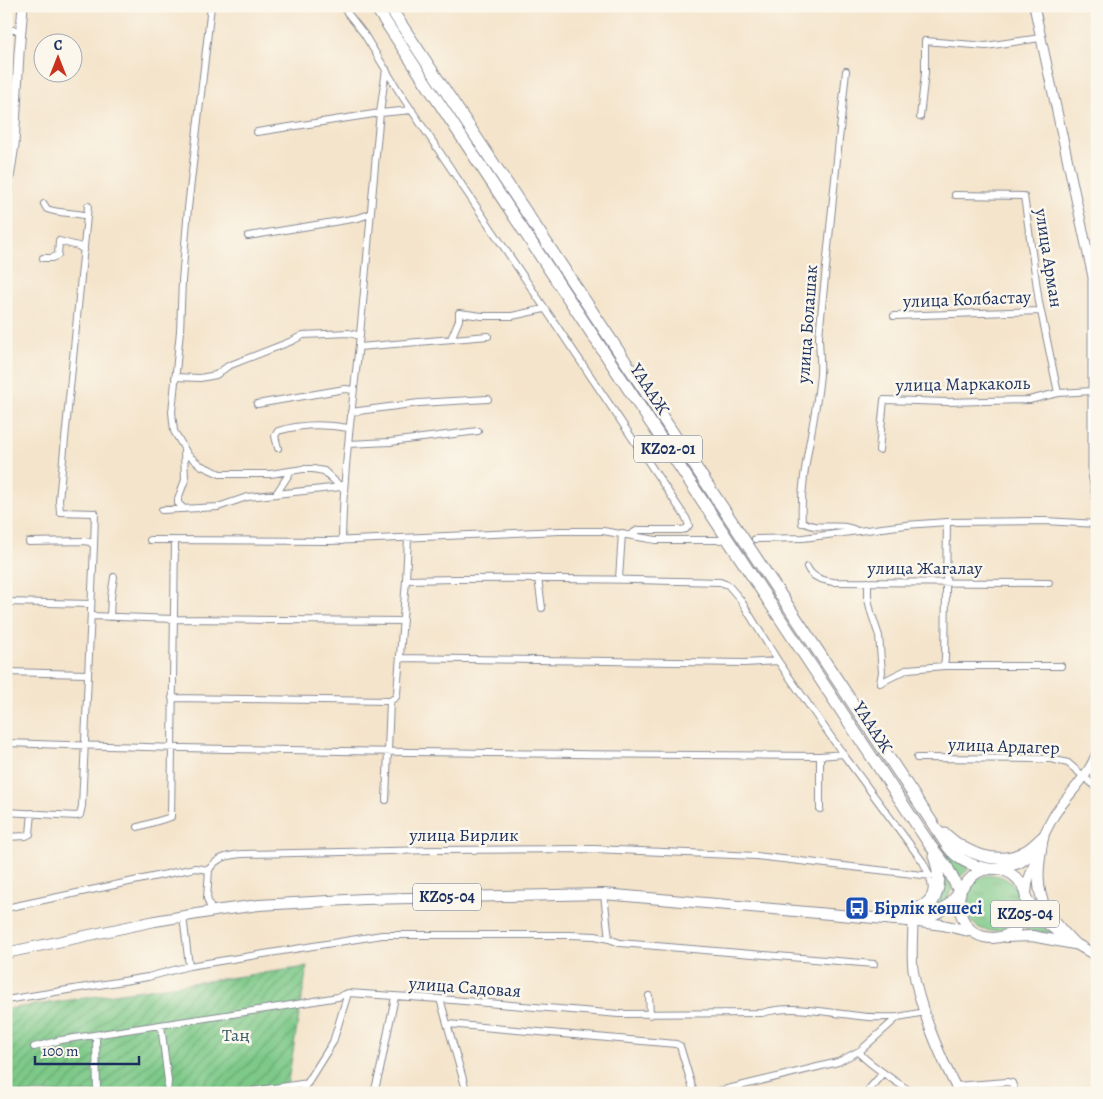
<svg xmlns="http://www.w3.org/2000/svg" width="1103" height="1099" font-family="Alegreya,serif">
<style>
.grass{fill:url(#grass-tufts);stroke:#4c7c73}
.garden{fill:url(#garden-furrows);stroke:#4c7c73}
.lines{fill:none;stroke-linecap:round;stroke-linejoin:round}
.street-casing{stroke:#888a94;stroke-width:8}
.secondary-casing{stroke:#888a94;stroke-width:11}
.primary-casing{stroke:#888a94;stroke-width:12}
.highway-casing{stroke:#888a94;stroke-width:13}
.street{stroke:#fff;stroke-width:6}
.secondary{stroke:#fff;stroke-width:9}
.primary{stroke:#fff;stroke-width:10}
.highway{stroke:#fff;stroke-width:11}
.labels{text-anchor:middle;dominant-baseline:central;stroke-width:5;stroke-linejoin:round;paint-order:stroke}
.shield{fill:#fbf7ec;stroke:#5e6b89;stroke-width:1}
.shield-label{font-size:16px;font-weight:bold;fill:#1b2f5e}
.street-label{font-size:18px;fill:#1b2f5e;stroke:#fbf7ec}
.transit-label{font-size:18px;font-weight:bold;fill:#164399;stroke:#fbf7ec;text-anchor:start}
.park-label{font-size:18px;fill:#385d6b;stroke:#fbf7ec}
</style>
<defs>
<pattern id="grass-tufts" width="24" height="20" patternUnits="userSpaceOnUse" patternTransform="scale(1.25)"><rect width="24" height="20" fill="#7dc988"/><path d="M3 7l-1-3M5 7V3M7 7l1-3M15 17l-1-3M17 17v-4M19 17l1-3" fill="none" stroke="#66a472"/></pattern>
<pattern id="garden-furrows" width="10" height="10" patternUnits="userSpaceOnUse" patternTransform="scale(1.25)"><rect width="10" height="10" fill="#7dc988"/><path d="M-1 1l2-2M0 10L10 0M9 11l2-2" fill="none" stroke="#66a472"/></pattern>
</defs>
<rect width="100%" height="100%" fill="#fbf7ec"/>
<filter id="ink" filterUnits="userSpaceOnUse"><feTurbulence type="fractalNoise" baseFrequency=".02" numOctaves="2"/><feDisplacementMap in="SourceGraphic" scale="10" xChannelSelector="R" yChannelSelector="G"/><feConvolveMatrix kernelMatrix="1 2 1 2 8 2 1 2 1" color-interpolation-filters="sRGB"/></filter>
<filter id="wash" filterUnits="userSpaceOnUse"><feTurbulence type="fractalNoise" baseFrequency=".0096" numOctaves="4" result="noise"/><feDisplacementMap in="SourceGraphic" scale="20" xChannelSelector="R" yChannelSelector="G"/><feGaussianBlur stdDeviation="1.12" result="paint"/><feColorMatrix in="noise" values="0 0 0 0 0 0 0 0 0 0 0 0 0 0 0 0 0 1.4 0 .05"/><feComposite in="paint" operator="in"/></filter>
<g filter="url(#wash)">
<rect width="100%" height="100%" fill="#f4e4cb"/>
<!-- grass -->
<path class="grass" d="M929 828 947 853 969 869 958 879Z
M941 866 952 888C948 901 941 906 929 912Z
M964 903a28 28 0 1 1 56 0a28 28 0 1 1-56 0Z
M1032 914 1040 925 1053 934 1024 930 1029 925Z"/>
<!-- garden -->
<path class="garden" d="M307 967 286 1093H6V1009Z"/>
</g>
<g filter="url(#ink)">
<g class="lines">
<!-- street casing -->
<g class="street-casing">
<path id="street" d="M211 6 188 208 182 281 180 331 172 412 174 431 188 455 200 465 220 474H270L303 469H313L324 471 341 487H344
M342 6 364 34 400 93 686 518 689 525 686 529 681 530H638L630 535
M6 30H21
M386 69 380 113 412 110
M846 71 819 336C819 348 821 361 820 374 816 424 799 473 802 523L803 522C819 532 840 521 857 531
M920 117 925 73V41L986 46 1040 38
M257 132 380 113C372 190 367 267 359 344 352 409 343 474 342 541
M955 195 1024 196 1039 302 1058 393
M44 204 47 209C60 214 74 212 87 216
M88 206 59 500 60 512 95 513 94 546
M248 236 358 218 370 214
M43 258H52L58 255 59 241 78 246 84 250
M894 316 1041 311
M451 339 459 320V313L482 316H512L544 309
M359 347 488 336
M175 377 200 378 216 375 228 366 292 341 303 335 349 333 360 336
M257 404 345 389 353 390
M351 412 419 403 488 399
M348 444 390 442 478 431
M278 448 275 436 278 431C300 424 326 424 349 428
M879 450 884 400 947 402 1029 400 1058 393 1093 391
M276 494 291 471
M183 508 178 503V499L185 480 184 451
M162 510 218 507 247 497 341 487
M408 538 406 580C511 577 616 579 720 582L728 585 740 599 778 661 843 754 923 862C934 883 939 900 911 908 907 909 903 909 899 911 896 912 893 917 891 919
M755 539 803 538 906 525 947 522 1045 521 1097 524
M150 540 330 541 560 531H603L656 540H720
M807 567C812 578 822 580 833 582L1049 583
M538 578 542 608
M619 579 622 533
M868 582V599L871 612 879 636 882 672 880 683 908 669 944 666H1061
M6 602 91 604
M91 616 174 619 403 621
M110 617 111 597 114 577
M400 658 745 663 778 661
M944 666 945 658 947 522
M6 672 87 674
M172 698 390 701 396 697 397 693 406 580
M6 743C277 752 549 754 820 756L843 754
M820 756V809
M917 758 1051 759 1068 763 1097 788
M386 800 390 701
M6 812 76 816 80 815 82 806 94 546 90 542 84 541 29 542
M138 827 171 817 175 542
M6 837 26 836 30 834 32 813
M209 870 207 898 212 912
M6 908 195 868 209 870C216 857 230 855 243 854L436 850 594 849 756 856 931 876
M183 916 189 966
M609 939 620 943 874 964
M649 996 650 1015
M440 999 467 1093
M6 1000 148 977 189 966 232 959 382 935H570L595 936 609 939 604 894
M448 1024 676 1044 680 1046 694 1093
M161 1025 168 1081 167 1093
M96 1036 97 1093
M34 1047 61 1040 285 1006 338 997 348 993 440 999 619 1014 762 1013C794 1004 827 1013 859 1016 872 1018 885 1017 898 1017
M861 1050V1055C877 1070 895 1081 913 1093
M955 1086 1007 1082 1012 1083 1016 1093
M869 1089 883 1073
M239 1093 308 1083
M301 1093 333 1042 348 993
M374 1093 380 1070 395 997
M711 1093 838 1062 861 1050 898 1017 925 1012"/>
</g>
<!-- secondary casing -->
<g class="secondary-casing">
<path id="secondary" d="M1034 6 1093 277V473L1097 498
M6 197 14 145 19 53 23 6
M995 869C1007 867 1019 866 1028 857 1041 846 1046 828 1055 814 1069 793 1088 777 1097 753
M1026 897 1028 881 1038 852
M913 922C913 937 911 953 913 969 919 1007 941 1059 959 1093"/>
</g>
<!-- primary casing -->
<g class="primary-casing">
<path id="primary" d="M1043 837C1034 890 1036 905 1075 944
M1027 899 1042 919 1058 932
M919 922C928 917 938 914 946 907 964 891 971 862 1002 870 1039 880 1031 937 993 938 968 938 956 915 960 893
M1006 937 1032 936 1074 944
M1069 940 1097 956
M6 953 155 921 221 910 259 905 364 899 604 894 919 922 943 925 973 932"/>
</g>
<!-- highway casing -->
<g class="highway-casing">
<path id="highway" d="M375 6 930 845 947 867 960 893
M389 6 949 848C959 861 973 866 988 869
M945 834C965 853 998 867 1024 852 1031 849 1037 842 1043 837
M891 919C931 921 947 892 934 856"/>
</g>
<!-- street -->
<use href="#street" class="street"/>
<!-- secondary -->
<use href="#secondary" class="secondary"/>
<!-- primary -->
<use href="#primary" class="primary"/>
<!-- highway -->
<use href="#highway" class="highway"/>
</g>
</g>
<!-- icons -->
<defs>
<g id="bus-square" transform="scale(1.25)"><rect x="-9" y="-9" width="18" height="18" rx="4" fill="#1a4fb4" stroke="#fbf7ec"/><path d="M-5-6H5V4H4V6H2V4H-2V6H-4V4H-5ZM-3.5-4V0h7V-4ZM-3.5 1.2v1.5H-2V1.2ZM2 1.2v1.5H3.5V1.2Z" fill="#fff"/></g>
</defs>
<g fill-rule="evenodd">
<use href="#bus-square" x="857" y="908"/>
</g>
<g class="labels">
<!-- shield labels -->
<g class="shield">
<rect x="634" y="435.5" width="68" height="27" rx="4"/>
<rect x="413" y="883.5" width="68" height="27" rx="4"/>
<rect x="991" y="900.5" width="68" height="27" rx="4"/>
</g>
<g class="shield-label">
<text x="668" y="449">KZ02-01</text>
<text x="447" y="897">KZ05-04</text>
<text x="1025" y="914">KZ05-04</text>
</g>
<!-- street labels -->
<g class="street-label">
<text transform="translate(1049 258) rotate(81)">улица Арман</text>
<text transform="translate(967 299) rotate(-2)">улица Колбастау</text>
<text transform="translate(807 324) rotate(-86)">улица Болашак</text>
<text transform="translate(963 384) rotate(-1)">улица Маркаколь</text>
<text transform="translate(650 389) rotate(57)">ҮАААЖ</text>
<text x="925" y="568">улица Жагалау</text>
<text transform="translate(873 727) rotate(57)">ҮАААЖ</text>
<text transform="translate(1004 746) rotate(2)">улица Ардагер</text>
<text x="464" y="835">улица Бирлик</text>
<text transform="translate(465 987) rotate(4)">улица Садовая</text>
</g>
<!-- transit labels -->
<g class="transit-label">
<text x="874" y="908">Бірлік көшесі</text>
</g>
<!-- park labels -->
<g class="park-label">
<text x="236" y="1035">Таң</text>
</g>
</g>
<!-- margin -->
<rect width="1103" height="1099" fill="none" stroke="#fbf7ec" stroke-width="25"/>
<!-- north arrow -->
<g transform="translate(58 58)"><circle r="24" fill="#fbf7ec" stroke="#a1a7b3"/>
<path d="M0-4L9 19L0 12L-9 19Z" fill="#c8321e"/>
<text y="-8" font-size="14" font-weight="bold" text-anchor="middle" fill="#1b2f5e">С</text>
</g>
<!-- scale -->
<path d="M35 1056v8h104v-8" fill="none" stroke="#1b2f5e" stroke-width="2.5"/>
<text x="42" y="1056" font-size="15" fill="#1b2f5e" stroke="#fbf7ec" stroke-width="4" paint-order="stroke">100 m</text>
</svg>
